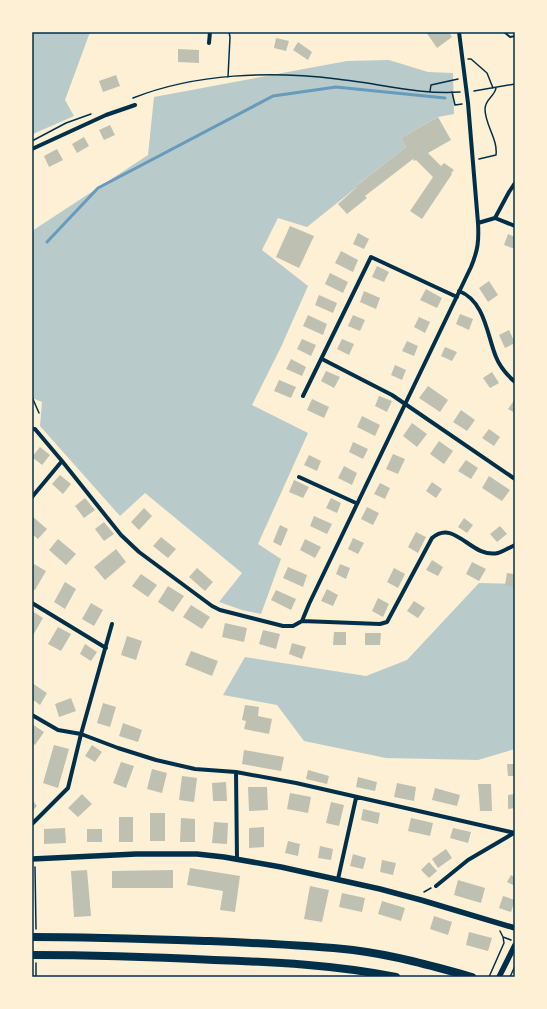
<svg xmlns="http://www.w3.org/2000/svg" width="547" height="1009" font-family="Quicksand,sans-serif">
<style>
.green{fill:#b9caca}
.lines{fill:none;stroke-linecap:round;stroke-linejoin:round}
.stream{stroke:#669bbc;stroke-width:3}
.building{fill:#bec0b2}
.path{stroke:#003049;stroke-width:1.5}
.service{stroke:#003049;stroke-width:2}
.minor{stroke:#003049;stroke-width:4}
.tertiary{stroke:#003049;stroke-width:5.5}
.motorway{stroke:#003049;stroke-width:8}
.neatline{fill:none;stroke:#003049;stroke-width:1.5}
</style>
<rect width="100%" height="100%" fill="#fdf0d5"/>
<!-- green -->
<path class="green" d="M32 32H90L65 100 74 116 33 134Z
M389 60 428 72 453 73 454 114 438 117 401 138 406 147 357 185V187L307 227 278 218 262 250 308 286 281 347 252 405 308 433 258 544 281 559 261 614 242 610 219 602 242 573 145 493 120 516 40 426 42 402 32 398V231L148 155 154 97 347 61Z
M479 583 515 584V749L478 760 386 758 304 741 277 705 223 695 245 657 366 676 407 660Z"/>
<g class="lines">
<!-- stream -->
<path class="stream" d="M47 242 98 188 273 96 336 87 445 98"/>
</g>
<!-- building -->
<path class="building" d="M426 32H449L452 37 437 48Z
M276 38 289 41 286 51 274 48Z
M298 42 312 52 308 60 293 50Z
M178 49 199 50V63L178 62Z
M116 75 120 86 103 92 99 81Z
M438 117 451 140 428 153 441 166 444 163 454 170 451 173 452 174 422 219 410 211 433 177 416 160 414 161 413 159 365 196 367 198 347 214 338 204 357 187 356 186 406 147 401 138Z
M110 125 115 135 104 140 99 130Z
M84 137 89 146 77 153 72 144Z
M57 149 63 160 49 167 44 156Z
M290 226 314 236 299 268 276 257Z
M358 233 369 239 364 249 353 244Z
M508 234 515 237V249L504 245Z
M341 251 358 260 353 272 335 263Z
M377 266 389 272 384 282 372 277Z
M330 273 348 282 343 293 325 284Z
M489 281 498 295 488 302 479 288Z
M426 289 442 298 437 308 420 300Z
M364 291 380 298 376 309 360 302Z
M319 295 337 303 333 313 315 305Z
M460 314 473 319 469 330 456 324Z
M308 315 327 324 323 335 303 326Z
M353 315 365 320 360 331 348 326Z
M419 317 430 322 425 333 414 327Z
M509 330 515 343 505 348 499 335Z
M302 339 316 345 311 356 297 349Z
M342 339 354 344 349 355 337 349Z
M407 341 418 346 414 356 402 351Z
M445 347 457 352 452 361 441 356Z
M291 359 306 367 302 376 286 369Z
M395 365 406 370 402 380 391 375Z
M326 371 340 377 334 388 321 381Z
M492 372 499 383 490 388 483 378Z
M279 380 296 387 291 398 274 391Z
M428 386 448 400 440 412 419 398Z
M379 396 392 401 387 412 375 406Z
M312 399 329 407 324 418 307 410Z
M515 399V413L508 409Z
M461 410 475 420 467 431 453 422Z
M362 416 380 425 375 436 357 427Z
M412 423 427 434 417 447 403 436Z
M489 429 500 437 494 446 482 438Z
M439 441 453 451 444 464 430 454Z
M353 442 368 449 363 459 349 452Z
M40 447 50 455 42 465 32 457Z
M393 454 405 459 398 474 386 469Z
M309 455 321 461 317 471 304 465Z
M466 460 478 468 471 479 458 471Z
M344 466 357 473 352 485 338 478Z
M60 475 71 484 63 494 52 484Z
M489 476 510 490 502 501 482 488Z
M294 480 309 487 303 498 289 492Z
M432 482 442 489 436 498 426 491Z
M380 483 390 488 385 499 374 494Z
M85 498 95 510 84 518 75 506Z
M331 498 341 503 337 513 326 508Z
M367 507 379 513 373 525 361 519Z
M144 508 152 516 139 530 131 522Z
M32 516 47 529 38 539 32 534Z
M314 516 332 524 327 534 310 526Z
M464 518 473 525 467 533 458 527Z
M104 522 114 534 104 541 95 529Z
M280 525 288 529 281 546 273 542Z
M500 526 507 534 497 542 490 534Z
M416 532 426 537 418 553 408 547Z
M161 537 176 549 168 558 153 546Z
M353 538 364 543 358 554 348 549Z
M58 539 76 554 66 565 49 550Z
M305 539 321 547 315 558 300 550Z
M116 549 126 562 105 580 94 567Z
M432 560 443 567 438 576 426 570Z
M472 562 486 569 479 581 466 574Z
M34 564 46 571 35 590 32 589V568Z
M340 564 350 568 346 579 336 574Z
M288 567 307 575 303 587 283 578Z
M197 568 213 582 205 591 189 577Z
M394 568 405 574 398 588 387 582Z
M507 573 515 574V587L505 585Z
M141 574 157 585 148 597 132 586Z
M65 582 76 589 65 609 54 602Z
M168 586 184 596 173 612 158 602Z
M327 589 338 595 333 606 321 601Z
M276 590 296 599 291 610 271 600Z
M378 598 389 604 383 617 372 611Z
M414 601 425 608 418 618 407 611Z
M91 603 103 610 94 626 82 619Z
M191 605 210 617 202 629 183 617Z
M32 611 43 618 32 637Z
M225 623 247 628 244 642 222 637Z
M58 627 71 634 61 651 48 644Z
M263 630 280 634 276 649 259 644Z
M334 632H346V645H333Z
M365 633H381L380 645H365Z
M127 636 142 641 136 660 121 655Z
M292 643 306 647 302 659 289 654Z
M85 644 97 652 91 661 80 654Z
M191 651 218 661 212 676 185 665Z
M32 683 47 693 40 705 32 699Z
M71 698 76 711 59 717 55 704Z
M103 703 116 707 110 727 97 723Z
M245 705 259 707 258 716 272 719 269 734 244 729 246 721 242 720Z
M123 723 142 730 138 742 119 736Z
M32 724 44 732 35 745 32 743Z
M54 745 69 749 58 788 43 783Z
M92 745 102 752 95 762 85 756Z
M244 750 284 757 281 771 242 764Z
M121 762 134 766 126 788 113 783Z
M507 764H515V776H508Z
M152 769 167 773 162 793 147 789Z
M308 770 329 776 327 784 306 779Z
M182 776 197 778 194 802 179 800Z
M358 777 377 782 375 791 356 787Z
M226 782 227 801H213L212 783Z
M397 783 416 787 414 801 394 797Z
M478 784H491L492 811H480Z
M248 787H267L268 810 249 811Z
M435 788 460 795 457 806 432 800Z
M290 793 311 797 308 813 287 809Z
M82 794 92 804 78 817 68 808Z
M515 794V808L508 809V795Z
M32 800 37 806 32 811Z
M331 802 344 805 339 826 326 823Z
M363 809 380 813 378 824 361 820Z
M150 813H165V841H150Z
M119 817H133V842H119Z
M181 818 195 819V842H180Z
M411 818 433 823 430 836 408 831Z
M214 822 228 823 227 844 212 843Z
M264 827V847L249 848V828Z
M65 828 66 843 44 844V829Z
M453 828 471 832 468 843 450 838Z
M87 829H102V842H87Z
M288 841 300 844 298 856 285 853Z
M320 846 333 849 331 860 318 858Z
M446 849 452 858 438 868 432 859Z
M353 854 366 858 363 869 350 866Z
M382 860 396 863 393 875 380 872Z
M429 862 437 871 429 878 421 870Z
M190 868 240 876 235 912 220 910 223 891 187 885Z
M87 870 91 916 74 917 71 871Z
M173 870V888H112V871Z
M511 875 515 877V886L507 882Z
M458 880 485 888 481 903 454 895Z
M310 886 329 890 322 922 304 919Z
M342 893 365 898 362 912 339 907Z
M503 896 515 900 511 912 499 908Z
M382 901 405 908 401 921 378 914Z
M434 916 452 922 448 935 430 929Z
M469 932 492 938 488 951 466 945Z"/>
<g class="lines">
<!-- path -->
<path class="path" d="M468 59H471L487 73 493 88
M228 77 230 37 229 32
M430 91 431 85 458 79
M474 91 515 84
M452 92 455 105 462 104
M133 98C196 73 271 71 337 79 377 83 419 95 460 92
M32 141 66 123 91 114
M479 159 496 155C498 139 485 125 485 109 485 99 495 96 496 88
M32 397 39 413
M35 867 36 929
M424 892 431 888
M503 937 511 940
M36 977V963
M489 977 504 943 503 937 500 931
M510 977 515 966"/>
<!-- service -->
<path class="service" d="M504 32 510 37 515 36"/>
<!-- minor -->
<path class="minor" d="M209 43 210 32
M32 149 106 115 135 105
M495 218 515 226
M478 223 495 218 509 192 515 183
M459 291C485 301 487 335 496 357 500 367 507 375 515 382
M322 359 392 395 515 479
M303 396 371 257 457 297
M32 429H35L62 461 121 535 139 552 212 606 220 610 283 626H293L302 621
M299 477 356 503
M32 497 62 461
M32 603 106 648
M302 621 309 604 471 267C478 250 479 241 478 223L468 103 459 32
M302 621 380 624 387 622 432 538C455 518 471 559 498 553 503 552 510 547 515 545
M32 715 58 730 81 734 118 748 156 760 195 769 236 772 296 783 515 833
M236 772 237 859
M32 824 68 788 81 734 112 624
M338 879 356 798
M436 886 468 860 514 833"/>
<!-- tertiary -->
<path class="tertiary" d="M32 859 136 854H197L224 857 281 867 380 889 421 900 515 928
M499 977 515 945"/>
<!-- motorway -->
<path class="motorway" d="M32 937C91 937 149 939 208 941 256 943 305 945 353 950 393 955 433 966 472 977
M32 955C93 955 153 957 214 960 275 962 336 965 396 977"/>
</g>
<!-- border -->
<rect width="547" height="1009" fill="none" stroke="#fdf0d5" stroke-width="66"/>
<rect x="33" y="33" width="481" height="943" class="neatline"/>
</svg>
